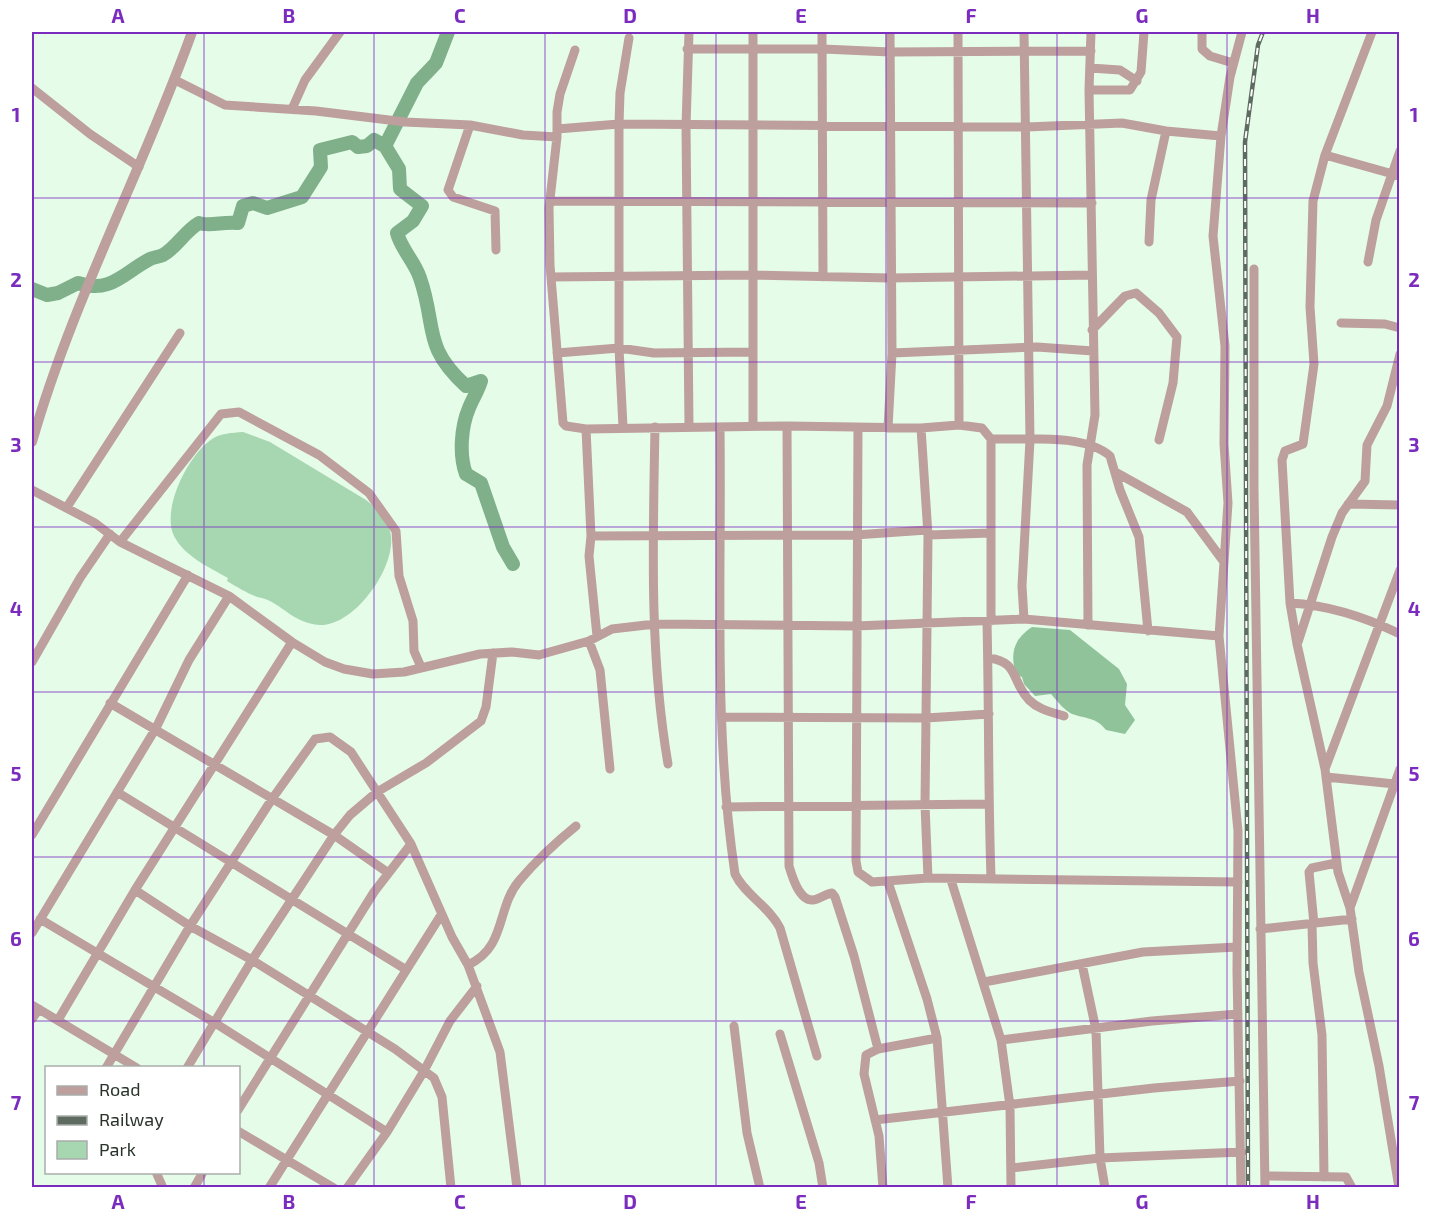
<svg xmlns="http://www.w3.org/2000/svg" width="1431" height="1219" font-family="'Exo 2',sans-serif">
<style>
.green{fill:#a7d7b0}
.forest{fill:#91c39b}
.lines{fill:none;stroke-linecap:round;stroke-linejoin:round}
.river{stroke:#7fb089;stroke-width:14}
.minor{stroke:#bd9f9d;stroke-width:9}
.tertiary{stroke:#bd9f9d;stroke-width:10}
.rail-casing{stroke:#5e6b61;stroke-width:4.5}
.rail{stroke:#fff;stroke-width:2;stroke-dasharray:7;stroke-linecap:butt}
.grid{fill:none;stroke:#7b2cbf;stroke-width:1.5;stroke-opacity:0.55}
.neatline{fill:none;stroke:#7b2cbf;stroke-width:2}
.grid-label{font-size:20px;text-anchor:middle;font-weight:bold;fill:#7b2cbf}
</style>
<rect width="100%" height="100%" fill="#e5fce9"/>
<!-- green -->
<path class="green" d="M243 432 270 442 366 500C377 508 389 521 391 536 395 569 354 626 320 625 292 623 283 604 262 598 251 596 239 588 227 581L228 578C209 567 185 557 174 536 161 509 188 455 212 439 221 433 232 433 243 432Z"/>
<!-- forest -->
<path class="forest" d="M1032 627 1070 630 1119 669 1127 684 1125 705 1135 720 1125 734 1106 730C1096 717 1086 719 1072 714 1064 710 1057 701 1051 694L1035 696 1024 684 1022 677 1016 675C1010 653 1013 640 1032 627Z"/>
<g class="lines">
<!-- river -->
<path class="river" d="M448 32 436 63 417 83 385 146 399 169 400 189 422 206 413 221 397 233C401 249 415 262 420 278 437 327 422 346 466 386L481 381C478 391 473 398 469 408 461 427 459 455 466 474L481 483 503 547 513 564
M32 289 47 295 58 293 78 283C111 294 123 273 150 259 154 257 159 257 163 255 177 247 185 231 199 223 210 227 224 221 238 223L243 206 253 203 267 208 302 197 321 167 320 150 352 142 358 147 367 146 374 140 385 146"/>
<!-- minor -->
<path class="minor" d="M822 32 823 277
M1024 32 1030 440 1022 586 1024 619
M1202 32V49L1210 56 1233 63
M1372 32 1325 155 1313 201 1310 307 1314 364 1303 444 1285 451 1282 460 1290 603 1297 644 1325 769 1338 872 1350 908 1359 972 1379 1066 1399 1188
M687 49H823L890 52 1091 51
M575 50 560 94 557 112V137L549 208 550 265 563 423 566 426 586 429 787 426 921 428 959 425 958 32
M1090 68 1120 70 1137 81
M175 80 225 105 316 111 405 122 470 125 523 135 557 137
M32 88 90 134 139 167
M1089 90H1130L1141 72 1144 32
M292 109 305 80 340 32
M470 125 448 190 453 197 495 211 496 250
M557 129 619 124 1027 127 1122 123 1166 131 1221 136
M1325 155 1400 176
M550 201 1092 203
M1149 242 1151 200 1166 131
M1368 262 1376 220 1400 151
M1254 269V490L1265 1188
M551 277 753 275 890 278 1092 275
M1341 323 1385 324 1400 328
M1092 330 1125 296 1136 293 1159 313 1177 337 1173 383 1159 440
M557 353 619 348 654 353 751 352
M892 353 1037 347 1093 351
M959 425 982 428 991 439C1025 440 1084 433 1110 456L1120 490 1139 537 1148 631
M753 426V32
M787 426 789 866C792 876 799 901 813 900 820 899 825 894 832 893L835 897 854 956 878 1049
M623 427 619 348V124L620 93 629 38
M655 427C653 539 649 653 668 764
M689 427 686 126 689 32
M720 427C722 576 713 727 735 874 745 895 768 905 780 928L817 1056
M858 428 856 861 858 872 872 882 928 878
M888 428 892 353 890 32
M921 428 928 535 925 805 928 878 1238 882
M586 429 591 536 589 556 597 636
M1117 473 1187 512 1224 562
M32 490 95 523 120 542 229 596 292 642 325 662 344 669 373 674 404 672 480 654 512 652 539 655 589 641 612 629 655 624 856 626 1024 619 1219 636 1238 831 1237 971 1241 1188
M1348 504 1400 505
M67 507 180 333
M928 535 991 533
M591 536 855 535 927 530
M120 542 221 414 239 412 319 455 369 493 396 531 399 576 413 621 414 651 421 667
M1290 603C1327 605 1367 618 1400 634
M991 621V439
M987 622C989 707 988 792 991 877
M1088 625 1087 465 1095 415 1089 90 1091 32
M1219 636 1228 503 1224 444 1225 346 1213 236 1221 136 1230 77 1242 32
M589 641 600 670 610 769
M1298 642 1332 537 1342 513 1365 481 1367 445 1387 406 1400 354
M988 658C1019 661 1011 681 1029 700 1039 710 1052 712 1064 716
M32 662 80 578 110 534
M110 703 334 835 387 872
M723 717 926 718 989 714
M1325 769 1400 570
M1326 777 1395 784
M117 792 405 969
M726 807 987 804
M32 835 188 575
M951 880 1001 1040 1010 1106 1011 1188
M888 882 927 999 937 1038 948 1188
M135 890 190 926 252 960 395 1049 434 1078 442 1097 451 1188
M1350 908 1400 769
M40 919 215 1023 387 1132
M1312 924 1313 963 1322 1035 1324 1177
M1314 924 1309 872 1312 868 1336 863
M1260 929 1352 919
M32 933 156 728 189 660 229 596
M1082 964 1096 1030 1100 1158 1105 1188
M468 965C507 947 496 908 519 881 536 861 555 843 576 826
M984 982 1143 952 1237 947
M32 1005 137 1068
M32 1019 39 1009
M58 1020 135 890 292 642
M734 1026 747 1133 760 1188
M780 1034 819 1163 823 1188
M1001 1040 1152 1021 1238 1014
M106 1068 190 926 272 799 315 739 330 737 351 752 411 844 452 937 468 965 500 1052 517 1188
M187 1068 252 960 334 835 350 815 377 792 426 763 481 721 486 707 493 653
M238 1110 374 892 411 844
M875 1120 1154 1088 1240 1081
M238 1131 334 1188
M1011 1168 1100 1158 1242 1152
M156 1172 163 1188
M1265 1176 1346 1177 1352 1188
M194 1188 203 1172
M269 1188 441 915
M347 1188 387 1132 424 1071 450 1021 477 986
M883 1188 879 1136 864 1074 866 1055 878 1049 937 1038"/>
<!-- tertiary -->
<path class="tertiary" d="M32 442C72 301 143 170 192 32"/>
<!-- rail casing -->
<g class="rail-casing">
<path id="rail" d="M1248 1188 1245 142 1258 45 1263 32"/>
</g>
<!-- rail -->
<use href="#rail" class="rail"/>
</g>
<!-- grid -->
<path class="grid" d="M204 32V1068M374 32V1188M545 32V1188M716 32V1188M886 32V1188M1057 32V1188M1227 32V1188M32 198H1400M32 362H1400M32 527H1400M32 692H1400M32 857H1400M32 1021H1400M204 1172V1188"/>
<!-- border -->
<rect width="1431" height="1219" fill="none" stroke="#ffffff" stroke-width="66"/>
<!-- legend -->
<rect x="45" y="1066" width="195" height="108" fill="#ffffff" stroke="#a9adaa" stroke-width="1.5"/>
<rect x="57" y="1086" width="30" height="9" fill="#bd9f9d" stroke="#a9adaa" stroke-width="1.5"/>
<text x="99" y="1096" font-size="18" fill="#29322b">Road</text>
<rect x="57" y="1116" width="30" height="9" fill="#5e6b61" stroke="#a9adaa" stroke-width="1.5"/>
<text x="99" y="1126" font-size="18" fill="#29322b">Railway</text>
<rect x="57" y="1141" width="30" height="18" fill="#a7d7b0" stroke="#a9adaa" stroke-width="1.5"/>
<text x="99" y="1156" font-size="18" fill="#29322b">Park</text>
<rect x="33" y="33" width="1365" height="1153" class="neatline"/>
<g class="grid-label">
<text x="118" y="23">A</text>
<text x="289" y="23">B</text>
<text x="460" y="23">C</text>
<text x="630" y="23">D</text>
<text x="801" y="23">E</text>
<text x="971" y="23">F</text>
<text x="1142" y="23">G</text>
<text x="1313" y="23">H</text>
<text x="16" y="122">1</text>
<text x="1414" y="122">1</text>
<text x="16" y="287">2</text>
<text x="1414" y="287">2</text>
<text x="16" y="452">3</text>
<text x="1414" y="452">3</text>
<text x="16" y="616">4</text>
<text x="1414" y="616">4</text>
<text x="16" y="781">5</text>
<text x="1414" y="781">5</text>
<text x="16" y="946">6</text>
<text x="1414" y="946">6</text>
<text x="16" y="1110">7</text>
<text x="1414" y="1110">7</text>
<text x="118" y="1209">A</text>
<text x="289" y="1209">B</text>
<text x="460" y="1209">C</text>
<text x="630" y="1209">D</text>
<text x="801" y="1209">E</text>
<text x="971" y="1209">F</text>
<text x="1142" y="1209">G</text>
<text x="1313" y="1209">H</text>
</g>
</svg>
